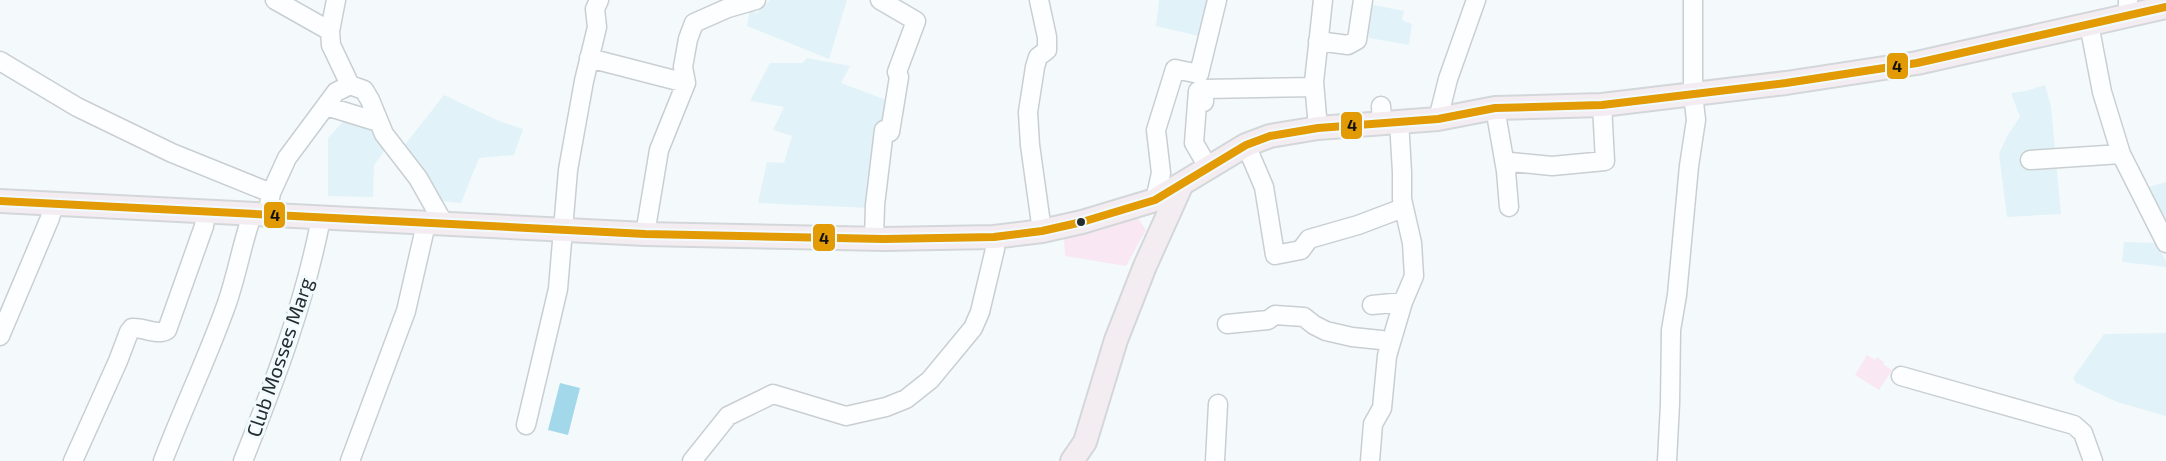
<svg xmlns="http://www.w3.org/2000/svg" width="2166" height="461" font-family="'Exo 2',sans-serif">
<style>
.built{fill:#e1f2f8}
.green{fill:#f9e7f4}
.water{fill:#a2d8ea}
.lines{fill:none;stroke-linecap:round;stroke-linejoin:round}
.minor-casing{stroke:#c9cfd1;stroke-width:21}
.major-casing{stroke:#d4d7d9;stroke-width:26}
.minor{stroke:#fdfeff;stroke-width:18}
.major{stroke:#f3ecf1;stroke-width:22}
.bus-1-casing{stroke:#f1fbff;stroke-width:12}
.bus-1{stroke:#e29a05;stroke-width:8}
.bus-dot{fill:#252c2e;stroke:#f1fbff;stroke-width:2}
.labels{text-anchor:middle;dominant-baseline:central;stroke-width:6;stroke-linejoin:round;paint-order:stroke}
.street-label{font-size:20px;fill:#252c2e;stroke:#f1fbff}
.line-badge{stroke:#f1fbff;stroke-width:2}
.pale-badge-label{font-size:16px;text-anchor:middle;font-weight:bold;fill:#111}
</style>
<rect width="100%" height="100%" fill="#f4fafc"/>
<!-- built -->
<path class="built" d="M770 0H847L829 59 747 26 751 3 756 14Z
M1159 0H1216L1207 38 1156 26Z
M1364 3 1404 11 1402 20 1412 24 1409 45 1369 38Z
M807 58 850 66 841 83 894 103 869 208 758 203 767 162 784 163 792 136 773 130 784 107 750 101 770 63H802Z
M2045 85 2051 106 2061 214 2007 217 1999 154 2007 136 2020 117 2011 93 2026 91Z
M444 95 499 121 523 129 514 155 479 158 461 203 432 200 400 151Z
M349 115 368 122 388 146 374 165 373 197 328 196V138Z
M2166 182V237L2146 188Z
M2124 242 2157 243 2166 262V267L2122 262Z
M2166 333V416L2117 402 2076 383 2073 378 2104 334Z"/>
<!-- green -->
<path class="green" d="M1138 218 1146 230 1126 266 1065 256 1064 239Z
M1867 355 1875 360 1877 357 1884 362 1883 364 1892 370 1879 390 1855 375Z"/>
<!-- water -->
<path class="water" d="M560 383 580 388 568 435 548 430Z"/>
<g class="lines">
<!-- minor casing -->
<g class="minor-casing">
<path id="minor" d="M275 0 330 31
M336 0 330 31 331 45 350 85 364 90 370 100 384 134 418 178 444 224
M1039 0 1047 37V50L1038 57 1035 67 1028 112 1030 145 1042 231
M2128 16V0
M2089 24 2102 92 2121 154 2166 243
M1318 41 1348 45 1357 40 1363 0
M589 58 686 83
M0 61 77 107 172 153 271 193
M1198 91 1194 143 1208 167
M1197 102H1204V89L1314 87
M326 106 378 122
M1381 106 1382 123
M1495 108 1506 171
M1438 119 1448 79 1476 0
M1318 128 1314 82 1323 0
M1246 145 1264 187 1275 255 1301 250 1309 239 1358 225 1403 208
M2030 160 2121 154
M1155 200 1161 173 1156 130 1175 69 1199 74 1217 0
M269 205 271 193 287 158 336 92 350 85
M1509 207 1506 171 1511 162 1552 166 1605 161 1602 105
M645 234 659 150 686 83 683 67 688 39 694 23 728 8 756 0
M874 239 875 205 884 130 890 132 899 77 897 72 916 21 880 0
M1372 305 1403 302
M1227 324 1268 320 1275 315 1304 317 1314 325 1326 331 1352 337 1381 340 1390 345
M0 336 50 218 54 204
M1901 376 2074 425 2083 433 2093 461
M526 425 558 289 568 170 584 81 597 27 595 9 599 0
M73 461 118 361 129 332 132 328C144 327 156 336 167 330L204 226 206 212
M163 461C183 408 208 357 227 303 237 274 242 244 252 215
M243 461C275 381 305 302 321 218
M350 461 406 311 426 224
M692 461 728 416 773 394 846 416 886 407 906 399 930 380 973 328 980 312 995 249 994 237
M1215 461 1218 404
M1370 461 1373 424 1382 408 1387 356 1403 302 1414 276 1412 243 1402 199V172L1399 121
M1667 461 1670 404 1671 330 1677 295 1689 166 1696 120 1693 94V0"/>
</g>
<!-- major casing -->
<g class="major-casing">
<path id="major" d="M0 201 645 234 884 239 994 237 1042 231 1082 222 1155 200 1246 145 1270 136 1318 128 1438 119 1495 108 1602 105 1786 83 1917 63 2166 7
M1072 461 1085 442 1116 340 1145 266 1182 184"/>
</g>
<!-- minor -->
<use href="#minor" class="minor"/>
<!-- major -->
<use href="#major" class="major"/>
<!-- bus-1 casing -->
<g class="bus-1-casing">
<path id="bus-1" d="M0 201 645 234 884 239 994 237 1042 231 1082 222 1155 200 1246 145 1270 136 1318 128 1438 119 1495 108 1602 105 1786 83 1917 63 2166 7"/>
</g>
<!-- bus-1 -->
<use href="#bus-1" class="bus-1"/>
</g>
<!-- markers -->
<circle class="bus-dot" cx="1081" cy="222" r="5"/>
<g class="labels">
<!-- street labels -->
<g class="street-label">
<text transform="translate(279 357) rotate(-71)">Club Mosses Marg</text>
</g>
</g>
<g class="line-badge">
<rect x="1886" y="52" width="23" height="28" rx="6" fill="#e29a05"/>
<rect x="1340" y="111" width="23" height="29" rx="6" fill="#e29a05"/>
<rect x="263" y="201" width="23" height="28" rx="6" fill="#e29a05"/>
<rect x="812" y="223" width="24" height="29" rx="6" fill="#e29a05"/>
</g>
<g class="pale-badge-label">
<text x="1897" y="72">4</text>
<text x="1352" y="131">4</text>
<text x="275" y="221">4</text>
<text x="824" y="244">4</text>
</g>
</svg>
